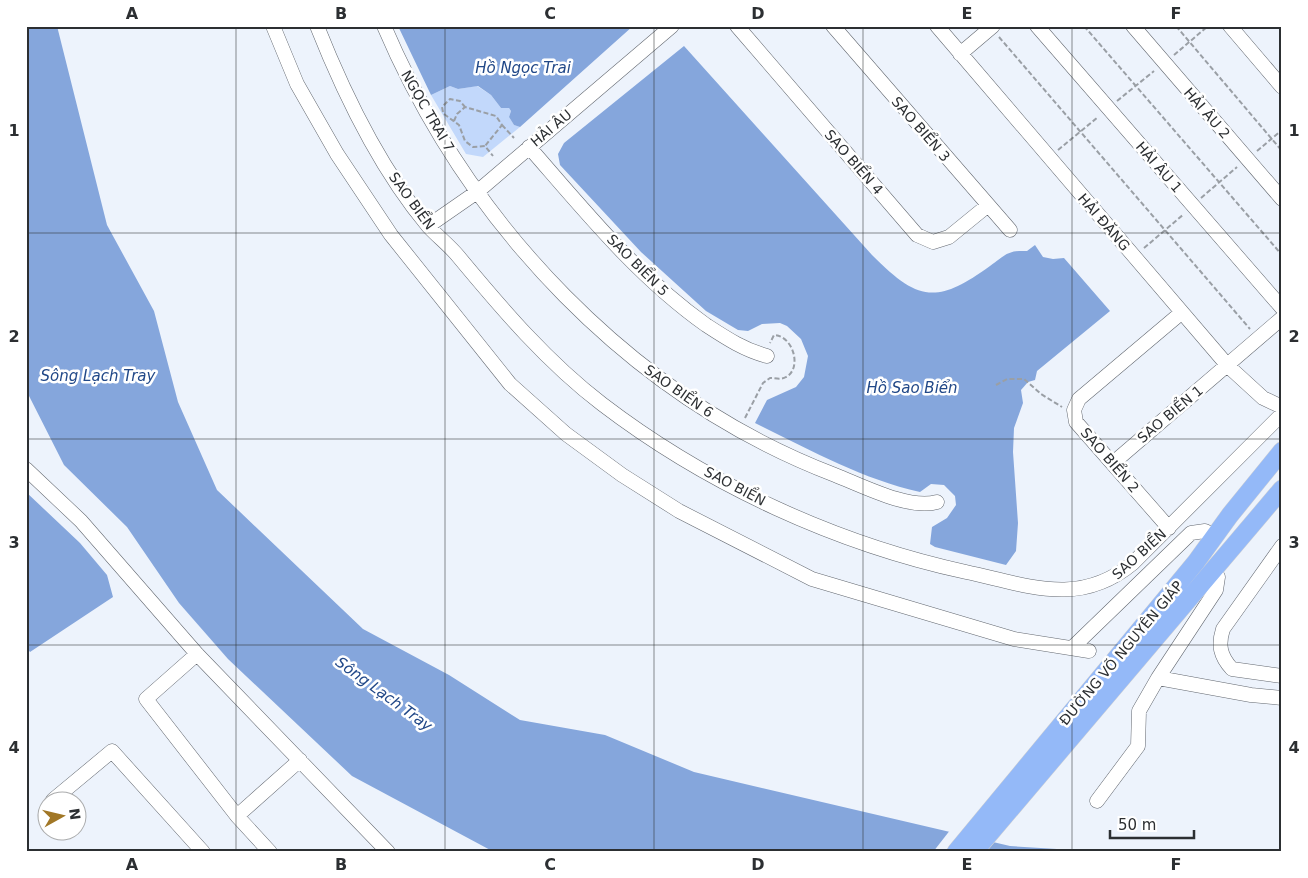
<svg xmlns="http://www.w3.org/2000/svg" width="1308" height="878" font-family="'DejaVu Sans',sans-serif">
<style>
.green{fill:#c2d8fb}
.water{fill:#85a6dc}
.pier{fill:#edf3fc}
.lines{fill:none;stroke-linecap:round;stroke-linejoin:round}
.minor-casing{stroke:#636870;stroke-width:15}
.major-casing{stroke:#d1d1d2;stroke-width:19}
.path{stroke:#9a9fa5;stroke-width:2;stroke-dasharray:5 2.5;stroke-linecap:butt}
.minor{stroke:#fff;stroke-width:14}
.major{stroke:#94b9f8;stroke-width:18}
.grid{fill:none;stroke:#2c2f32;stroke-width:1;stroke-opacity:0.55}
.labels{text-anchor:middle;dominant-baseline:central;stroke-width:5;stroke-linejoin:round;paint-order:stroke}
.street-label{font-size:14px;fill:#2c2f32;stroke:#fff}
.water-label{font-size:15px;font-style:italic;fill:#214888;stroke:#fff}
.neatline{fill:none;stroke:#2c2f32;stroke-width:2}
.grid-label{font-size:16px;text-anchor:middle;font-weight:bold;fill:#2c2f32}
</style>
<rect width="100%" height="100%" fill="#edf3fc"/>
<!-- green -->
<path class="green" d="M450 86 458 89 477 86 491 95 501 108H509L511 111 509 117 514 125 520 127 483 157 466 154 431 95Z"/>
<!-- water -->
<path class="water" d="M26 26H57L107 225 154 311 178 402 217 490 363 629 449 675 520 720 605 735 694 772 1010 846 1106 852H494L352 776 228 659 179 603 127 527 64 465 26 390Z
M398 26H633L520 127 514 125 509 117 511 111 509 108H501L491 95 478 86 458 89 450 86 431 95Z
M684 46 872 255C918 301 936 305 990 266 1005 255 1008 250 1027 251L1035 245 1043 257 1053 259 1064 258 1110 311 1037 371 1035 380 1028 382 1021 390 1023 403 1014 428 1013 452 1018 523 1016 551 1006 565 935 547 930 544 932 527 947 518 956 505 955 496 944 485 931 484 920 492C862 479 808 449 755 423L767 400 796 387 804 377 808 356 801 339 787 326 780 323 762 324 748 331 738 330 706 311 641 252 560 165 558 154 564 143Z
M26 492 80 543 107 575 113 597 30 652 26 647Z"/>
<!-- pier -->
<path class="pier" d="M951 829 996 840 986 852H933Z"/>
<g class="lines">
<!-- minor casing -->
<g class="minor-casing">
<path id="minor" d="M273 26 297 84 337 154 391 235 510 384 566 434 622 475 679 511 812 579 1014 639 1089 651
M317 26C344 94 381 170 428 226 437 236 449 245 458 256 502 309 547 362 602 404 708 485 837 544 966 572 1027 585 1079 608 1133 563L1282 414
M384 26C469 225 631 397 835 475 863 486 909 510 937 502
M737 26 917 235 933 242 949 237 987 206
M833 26 1010 230
M937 26 1228 366 1263 398 1282 407
M1037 26 1282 308
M1133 26 1282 199
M1230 26 1282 87
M960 54 993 26
M529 147C584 210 637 276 706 325 726 338 744 350 767 356
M428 226 477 192 672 26
M1113 463 1282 318
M26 469 81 521 197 654 388 852
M1169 528 1076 422 1074 410 1079 399 1181 313
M1282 546 1223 629C1218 645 1220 656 1232 669L1282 676
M1072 648 1191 533 1205 531 1215 536
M197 654 146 699 237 816 270 852
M1158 678 1251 695 1282 698
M53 800 112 751 203 852
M1097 801 1138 746 1139 711 1158 678 1216 590 1218 577 1213 569
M237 816 300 760"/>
</g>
<!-- major casing -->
<g class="major-casing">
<path id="major" d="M956 852 1196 562 1230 515 1282 451
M974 852 1282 489"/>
</g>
<!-- path -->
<path class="path" d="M1084 26 1282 255
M1176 26 1282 151
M999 37 1250 329
M1174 55 1208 26
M1117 101 1154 71
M443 112 442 107 450 99 460 101 465 107
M444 114 459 125 465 141 473 147 485 146 493 156
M454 121 457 114 465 107 496 116 502 125 485 146
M502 125 514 138
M1058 150 1098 117
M1257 151 1282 130
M1201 198 1237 167
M1144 248 1184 214
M996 385 1007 379H1024L1041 394 1062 407
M745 418 763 383 770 378C775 378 781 380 786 377 802 369 794 336 774 335L770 343"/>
<!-- minor -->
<use href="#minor" class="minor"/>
<!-- major -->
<use href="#major" class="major"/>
</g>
<!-- grid -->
<path class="grid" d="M236 26V852M445 26V852M654 26V852M863 26V852M1072 26V852M26 233H1282M26 439H1282M26 645H1282"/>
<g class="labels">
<!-- street labels -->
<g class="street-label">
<text transform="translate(428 111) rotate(60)">NGỌC TRAI 7</text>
<text transform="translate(1207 113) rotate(49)">HẢI ÂU 2</text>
<text transform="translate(551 128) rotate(-40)">HẢI ÂU</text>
<text transform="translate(921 129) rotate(49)">SAO BIỂN 3</text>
<text transform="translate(854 162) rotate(49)">SAO BIỂN 4</text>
<text transform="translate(1159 167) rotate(49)">HẢI ÂU 1</text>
<text transform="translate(412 201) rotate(54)">SAO BIỂN</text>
<text transform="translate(1104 222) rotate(49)">HẢI ĐĂNG</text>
<text transform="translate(638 265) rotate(45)">SAO BIỂN 5</text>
<text transform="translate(679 391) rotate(35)">SAO BIỂN 6</text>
<text transform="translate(1170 414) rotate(-40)">SAO BIỂN 1</text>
<text transform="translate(1110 460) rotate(49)">SAO BIỂN 2</text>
<text transform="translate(735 486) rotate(28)">SAO BIỂN</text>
<text transform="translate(1139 554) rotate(-42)">SAO BIỂN</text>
<text transform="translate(1121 653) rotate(-50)">ĐƯỜNG VÕ NGUYÊN GIÁP</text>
</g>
<!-- water labels -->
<g class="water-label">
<text x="523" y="68">Hồ Ngọc Trai</text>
<text x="98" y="376">Sông Lạch Tray</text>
<text x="912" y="388">Hồ Sao Biển</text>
<text transform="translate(384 694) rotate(36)">Sông Lạch Tray</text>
</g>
</g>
<!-- border -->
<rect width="1308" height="878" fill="none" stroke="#ffffff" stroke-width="55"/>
<!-- north arrow -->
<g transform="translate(62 816) rotate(82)"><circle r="24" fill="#ffffff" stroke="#abacad"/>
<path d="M0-4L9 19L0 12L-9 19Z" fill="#a17726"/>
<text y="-8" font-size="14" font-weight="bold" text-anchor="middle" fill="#2c2f32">N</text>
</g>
<!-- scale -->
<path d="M1110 830v8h84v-8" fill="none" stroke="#2c2f32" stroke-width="2.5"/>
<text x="1118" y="830" font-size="15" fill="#2c2f32" stroke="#ffffff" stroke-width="4" paint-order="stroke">50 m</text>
<rect x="28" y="28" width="1252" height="822" class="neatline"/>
<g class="grid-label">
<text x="132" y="19">A</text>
<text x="341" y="19">B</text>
<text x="550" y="19">C</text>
<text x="758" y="19">D</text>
<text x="967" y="19">E</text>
<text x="1176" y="19">F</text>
<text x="14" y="136">1</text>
<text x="1294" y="136">1</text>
<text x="14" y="342">2</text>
<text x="1294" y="342">2</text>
<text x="14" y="548">3</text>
<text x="1294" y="548">3</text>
<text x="14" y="753">4</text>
<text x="1294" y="753">4</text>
<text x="132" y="870">A</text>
<text x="341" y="870">B</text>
<text x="550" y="870">C</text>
<text x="758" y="870">D</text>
<text x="967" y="870">E</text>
<text x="1176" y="870">F</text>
</g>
</svg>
